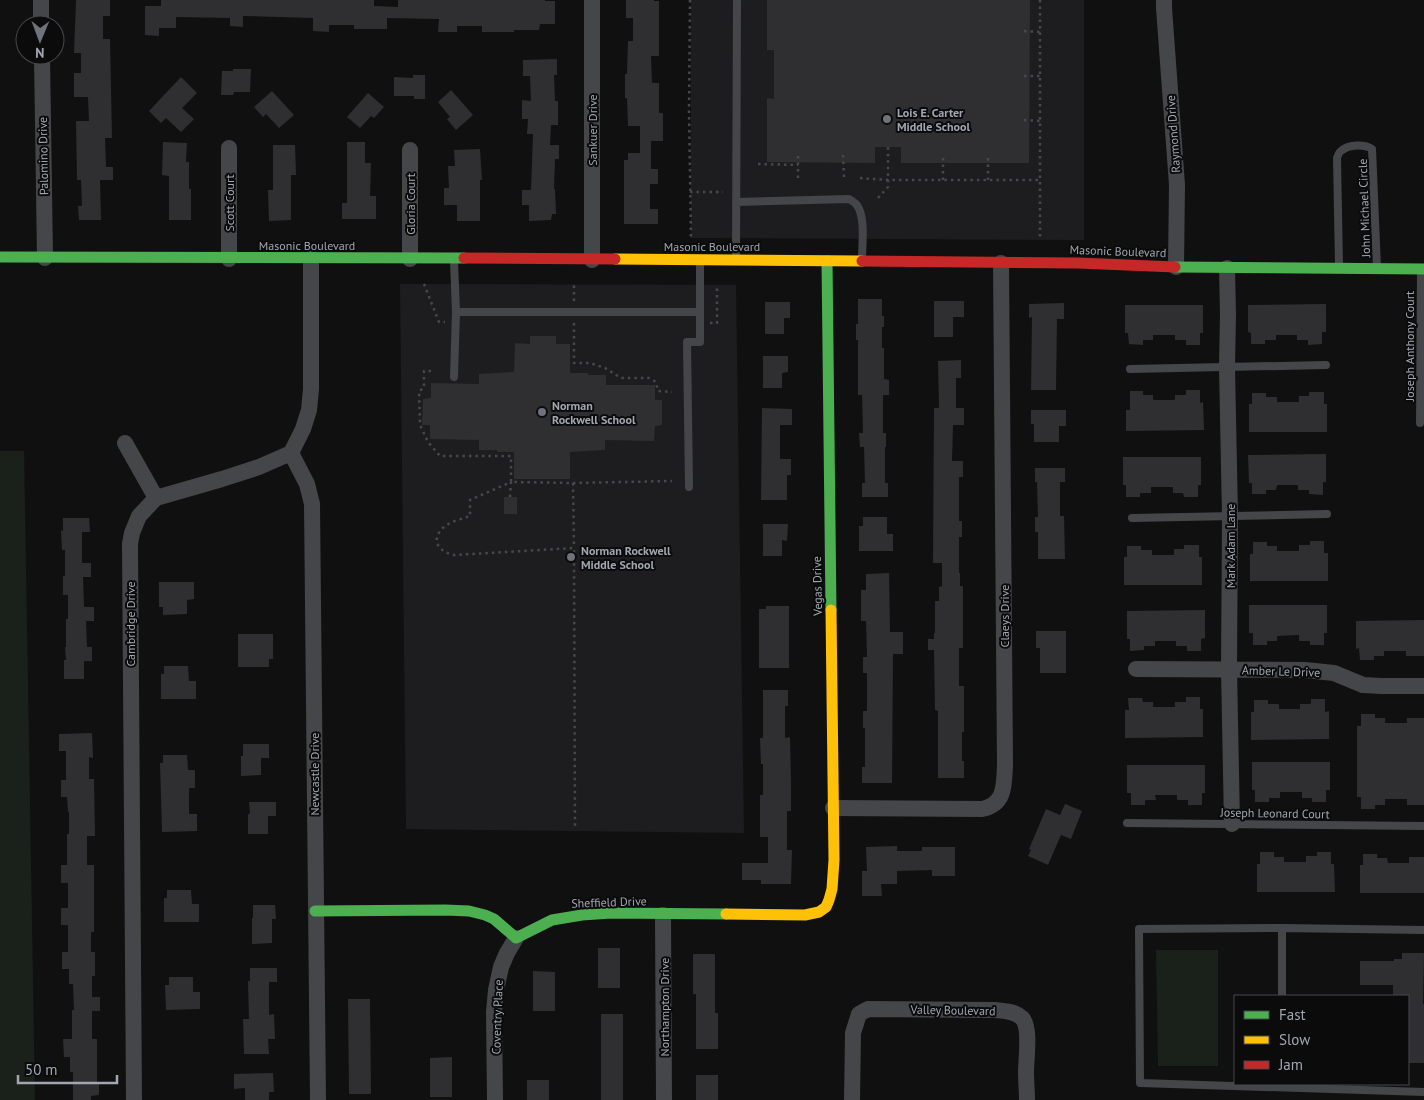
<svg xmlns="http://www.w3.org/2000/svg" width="1424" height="1100" font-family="'PT Sans',sans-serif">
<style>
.built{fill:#1d1d1f}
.green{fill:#1a211b}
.building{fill:#2f2f31}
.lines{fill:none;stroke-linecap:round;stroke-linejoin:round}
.path{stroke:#46484b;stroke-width:2.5;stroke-dasharray:2.5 4;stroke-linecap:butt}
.lane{stroke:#454649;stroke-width:8}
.street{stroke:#454649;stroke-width:16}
.fast{stroke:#4caf50;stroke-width:11}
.slow{stroke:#ffc107;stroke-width:11}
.jam{stroke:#c62828;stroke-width:11}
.poi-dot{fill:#6e727a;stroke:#0b0b0c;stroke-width:2}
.labels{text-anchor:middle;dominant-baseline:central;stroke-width:4;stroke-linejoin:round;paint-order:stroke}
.poi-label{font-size:12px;font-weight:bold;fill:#a1a7b2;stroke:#0b0b0c;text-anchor:start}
.street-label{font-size:12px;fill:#a1a7b2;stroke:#0b0b0c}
</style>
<rect width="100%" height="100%" fill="#101011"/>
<!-- built -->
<path class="built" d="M691 0H1084V240L691 238Z
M400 284 736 285 744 833 406 829Z"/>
<!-- green -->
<path class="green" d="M0 451H24L35 1100H0Z
M1156 950H1218V1066H1158Z"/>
<!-- building -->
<path class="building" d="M76 0H110V16H103V39H110L112 138H105L106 167H113V180H100L101 220H79L78 206H82L81 180H77L76 121H89L88 97H74V73H81V53H74Z
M161 0H374V6L398 7V0H545V1H555V24H540L539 30H514V32H482V26H457V32H438L439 19 387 18V29H354V25H329V32L313 31V18L243 16V27L230 26V18L176 17V28H159V36L145 35V6H161Z
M626 0H654V1H659V56H651L652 83H659V113H663V141H651V169H658V184H650V209H658V224H624V160H628V153H640V126H628L627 98H625V74H627L628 41H633V18H626Z
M767 0H1030L1029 163H901V147H875V163L767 162V98L774 99V50H767Z
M557 59V75H554L555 101H558V125H551L550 145H559V159H555L554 189H555L556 214H552L551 220 529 221V205H522V190H531L533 134H527L528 119H522V100L531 101 530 76H523V60Z
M233 69H251L250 92H234L233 95H221L222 71H233Z
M413 75H425V99H414V96H394V77L413 78Z
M181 77 197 93 182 108 194 119 181 132 166 118 161 123 149 111Z
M451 90 473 115 456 130 447 119 450 117 438 102Z
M272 91 294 115 279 128 266 114 263 117 254 107Z
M368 93 384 107 374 118 371 116 360 128 347 117Z
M163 142 187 143 186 162H189V189H191V220H169V176L162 175Z
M347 142H365V163H371L370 196H376V219H342V203H347Z
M273 145H295L296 175H291V220L269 221 268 190H273Z
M480 149 482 180H480V221H457V205H444V188H449L448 166H455L454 150Z
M858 299H882V316H884V327H882V348H884V379L889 380V395H883V433H886V447H885V483H888V497H862V483H865L864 447H860L859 433H863L862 395H858V340H856V324H858Z
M934 301H964V317H953V337H934Z
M765 302H790V318H784V334H765Z
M1064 303V319H1057L1056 390H1031L1032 317 1029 318V304Z
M1326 304V332H1322V344L1308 345V340H1297V335H1276V340H1265V344H1251V333L1248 332V305Z
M1125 305H1203V333H1200V345H1186V340H1175V335H1153V340H1143V345L1129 344 1128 333H1125Z
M530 336H556V344H570V373H588V375H606V385H655V400H662V425L655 426 654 441 605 440V450L570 452V479H514V452H497V450H479V440L430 439V425H422L423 399 431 398V383L479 384V374L514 372 515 343 530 344Z
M763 356H788V372L782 373V388H763Z
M961 360V378H956V408H964V425H953L952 461H963V477H959V521H962V537H959V573H960V586H963V648H959V686H964V732H962V761H964V778H938V711L935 710 934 650H928V639H934V633H935V601H939V587L942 586V563H933L934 408H939L938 361Z
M1186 390H1200V403L1203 402 1204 430 1126 431V410H1130V391H1143V395H1153V400H1175V395H1186Z
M1309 392H1324V404H1327V432H1249V404H1252V393H1266V397H1277V402H1299V396H1309Z
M762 408 792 409V425H780V459H791V475H787V500H761Z
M1031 410H1066V426H1059V442H1034V424H1031Z
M1326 454V482H1323V495L1309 494V490H1298V485H1277L1276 490H1266V494H1252V483H1249L1248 455Z
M1123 457H1201V485H1198V497H1184L1183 493H1173V487H1151V493H1140V497H1126V485H1123Z
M1035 468H1065V482H1060V516H1064L1065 559H1038V532H1035V517H1038L1037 482H1035Z
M504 497H517V514H504Z
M863 517H887V534H893V551H859V526H863Z
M63 518H89L90 532H82V563H91V577H83L84 607H94V621H86L87 647H92V661H84V679H64V660H66L65 647H66V619H68V595H63V576H65V550H62L61 530 63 531Z
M763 524H788L787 541 782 540V556H763Z
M1310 541H1324V553H1328V581H1250V554H1253V542H1267V546H1277V551H1299V545H1310Z
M1184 545H1199V557H1202V585H1124V557H1127V546H1141V550H1152V555H1174V549H1184Z
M889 573 890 632H903V654H893L892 783H862V767H865V728H863V711H867V673H863V657H867L866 621H861V590H866V574Z
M159 582H194V599L187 600V614L163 615V607H159Z
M1249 605H1327V633H1324V645H1310V641H1299V635L1277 636V641H1267V645H1253V633H1249Z
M766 606H789V668H759V609H766Z
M1205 610V638L1201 639V651H1187V646H1176V641H1155V646H1144V650L1130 651V639H1127V611Z
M1424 620V656H1406V651H1384V656H1374V660H1360L1359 648 1356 649V621Z
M1036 631H1066V673H1040V648H1036Z
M238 634H273V659H269V667H238Z
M164 666H188L189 681H196V699H161V674H164Z
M763 690H788V706H785V738L790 737 791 782V811H787V850H792L791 884H761V880H742V863H768V837H760V795H763V764H761L760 738H763Z
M1186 697H1200V709H1203V737L1125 738V710H1129L1128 698H1142L1143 702H1153V707H1175V702H1186Z
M1311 699H1325V712L1329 711V739L1251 740V712H1254V700H1268V704H1279V709H1300V704H1311Z
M1361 714H1375V718H1385V723H1407V718H1424V805H1407V799H1385V805H1375V809H1361V797H1357V726H1361Z
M92 733 93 758 89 757V779H94L95 836H87V865H94V932H91V952H95V976H92V997H100V1011H92V1039H97V1082H99V1095L91 1096V1100H73V1072H70V1057H64L63 1039H72V1010H74L73 984H69V969H62V952H68V925H61V908H68V883H61V865H67V834H69V812H68L67 797H61V780H66V751H59V734Z
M243 744H269V758H261V775L241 776V756H243Z
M163 755H187L188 770H195V788H189V814H197V831L162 832 160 763H163Z
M1252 762H1330V790H1326V802H1312V798H1302V792H1280V798H1269V802H1255V790H1252Z
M1127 765H1205V793H1202V805H1188V800H1177V795H1155L1156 800H1145V805H1131V793H1127Z
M249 802H276V816H268V834H248V814H250Z
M1065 804 1082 811 1071 839 1061 835 1048 865 1028 856 1031 850 1029 849 1046 809 1060 815Z
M897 846V851H922V847H955V876H932V870L897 871V884H881L882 896H862V871H867L866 847Z
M1260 852H1274V857H1284V862H1306V856H1317V852H1331V864H1334L1335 892H1257V864H1260Z
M1363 854H1377V858H1387L1388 863H1409V857H1424V893H1360V865H1363Z
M167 890H191L192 904H199V922H164V898H167Z
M253 905H275L276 919H272V943L252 944V918H253Z
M598 948H620V988H598Z
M1402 953H1424L1423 1004H1424V1063H1408V996H1393V985H1360V961H1394V959H1402Z
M693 954H715V1013H718V1049H696V994H693Z
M250 968H277V982H269V1015L274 1014 275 1039H268L269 1054H244L243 1019H249L248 981H250Z
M533 971 555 972V1011H533Z
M169 977H193V992H200V1009L166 1010 165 985H169Z
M348 999H370L371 1094H349Z
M601 1014H623V1100H601Z
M452 1057V1097H430V1058Z
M273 1073 274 1092H269V1100H245V1088L234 1089V1074Z
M696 1075H718V1100H696Z
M527 1080H549V1100H527Z"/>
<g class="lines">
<!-- path -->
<path class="path" d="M690 0 689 111 691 238
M1040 0V240
M1024 31 1040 32
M1024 76H1040
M1024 120 1041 121
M843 155 844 177
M798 156V178
M988 158V180
M758 164 798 165
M860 178 888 180H1041
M943 180V158
M690 192H723
M878 198 888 187V147
M424 284 439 322H445
M574 301V284
M574 323V363H590L605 368 621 378H649L656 382 658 391 672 392
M710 323H717V285
M431 371H424V388L419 391 420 425 428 442 440 456H511V482L573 483 574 548
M573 483 672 481
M510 497 511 482 470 500V516C462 519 451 521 444 527 430 539 438 552 454 555L574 548 575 827"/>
<!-- lane -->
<path class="lane" d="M736 202 849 199C851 200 854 202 856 204 866 215 862 244 862 259
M736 258 737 0
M454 261 456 312H700V261
M1339 266 1337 158C1338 155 1339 152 1341 151 1349 144 1365 144 1372 149L1377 268
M1130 369 1326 365
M454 377 456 312
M1420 423 1421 272
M689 487 687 342H700V312
M1132 518 1327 514
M1127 823 1424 826
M1282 928V996
M1424 930 1282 928 1139 929 1140 1083 1424 1092"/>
<!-- street -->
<path class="street" d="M41 0V25
M592 0V260
M1164 0V8L1177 185 1176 267
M42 55 45 258
M229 259V148
M410 259V150
M1227 268 1228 314 1227 367 1230 516 1229 669 1232 824
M125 443 156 498
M291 453 307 484 312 504 318 1100
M1136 669 1305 670 1334 673 1363 685 1381 686H1424
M833 808 982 809C1006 804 1004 784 1005 764L1001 263
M663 915 664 1100
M134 1100 130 544 132 533 139 516 156 498 222 479 259 467 291 453 303 429 309 410 311 389V258
M495 1100 494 1012 496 990 501 967 507 953 516 938
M852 1100 853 1033 859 1014 868 1009 995 1010C1004 1011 1015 1011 1022 1018 1031 1027 1026 1059 1026 1072 1026 1081 1027 1091 1027 1100"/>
<!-- fast -->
<path class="fast" d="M0 257 464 258
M827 261 831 610
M1175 267 1424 269
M315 911 445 910 469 911 485 915 494 919 516 938 552 920 582 915 611 913 726 914"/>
<!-- slow -->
<path class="slow" d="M615 259 862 261
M726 914 805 915 819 912 826 907 829 900 832 889 834 860 831 610"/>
<!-- jam -->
<path class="jam" d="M464 258 615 259
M862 261 1078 263 1175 267"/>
</g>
<!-- markers -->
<g class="poi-dot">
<circle cx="887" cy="119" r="5"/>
<circle cx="542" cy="412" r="5"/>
<circle cx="571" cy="557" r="5"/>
</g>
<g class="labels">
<!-- poi labels -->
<g class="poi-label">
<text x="897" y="112">Lois E. Carter<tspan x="897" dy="14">Middle School</tspan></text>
<text x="552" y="405">Norman<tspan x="552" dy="14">Rockwell School</tspan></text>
<text x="581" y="550">Norman Rockwell<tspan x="581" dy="14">Middle School</tspan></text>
</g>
<!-- street labels -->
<g class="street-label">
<text transform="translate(592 130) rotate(-90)">Sankuer Drive</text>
<text transform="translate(1173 134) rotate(-94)">Raymond Drive</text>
<text transform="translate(43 156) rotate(-91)">Palomino Drive</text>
<text transform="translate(229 203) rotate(-90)">Scott Court</text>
<text transform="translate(410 204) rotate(-90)">Gloria Court</text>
<text transform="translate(1364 208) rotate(-92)">John Michael Circle</text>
<text x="307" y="245">Masonic Boulevard</text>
<text x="712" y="246">Masonic Boulevard</text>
<text transform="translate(1118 251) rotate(2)">Masonic Boulevard</text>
<text transform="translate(1409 346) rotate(-90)">Joseph Anthony Court</text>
<text transform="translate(1230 546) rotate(-90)">Mark Adam Lane</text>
<text transform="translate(817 586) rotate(-91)">Vegas Drive</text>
<text transform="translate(1004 616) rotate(-90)">Claeys Drive</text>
<text transform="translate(130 624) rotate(-90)">Cambridge Drive</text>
<text transform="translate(1281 671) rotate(2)">Amber Le Drive</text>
<text transform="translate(314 774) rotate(-90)">Newcastle Drive</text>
<text transform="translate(1275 813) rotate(1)">Joseph Leonard Court</text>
<text transform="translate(609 902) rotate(-2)">Sheffield Drive</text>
<text transform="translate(664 1007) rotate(-90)">Northampton Drive</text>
<text transform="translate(953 1010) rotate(1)">Valley Boulevard</text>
<text transform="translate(497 1017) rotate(-88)">Coventry Place</text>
</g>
</g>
<!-- legend -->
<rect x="1234" y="995" width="175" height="90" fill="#0b0b0c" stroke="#47494e"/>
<rect x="1244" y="1011" width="25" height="8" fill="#4caf50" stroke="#47494e"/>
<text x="1279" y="1020" font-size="15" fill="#a1a7b2">Fast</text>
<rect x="1244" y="1036" width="25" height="8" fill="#ffc107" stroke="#47494e"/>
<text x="1279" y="1045" font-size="15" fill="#a1a7b2">Slow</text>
<rect x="1244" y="1061" width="25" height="8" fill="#c62828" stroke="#47494e"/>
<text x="1279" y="1070" font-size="15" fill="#a1a7b2">Jam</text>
<!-- north arrow -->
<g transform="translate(40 40) rotate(181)"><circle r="24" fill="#0b0b0c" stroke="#47494e"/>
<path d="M0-4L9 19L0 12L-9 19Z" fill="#6e727a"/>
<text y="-8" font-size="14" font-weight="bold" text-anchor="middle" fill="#a1a7b2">N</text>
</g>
<!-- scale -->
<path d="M18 1075v8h99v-8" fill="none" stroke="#a1a7b2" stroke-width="2.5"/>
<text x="25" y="1075" font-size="15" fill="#a1a7b2" stroke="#0b0b0c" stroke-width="4" paint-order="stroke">50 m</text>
</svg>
